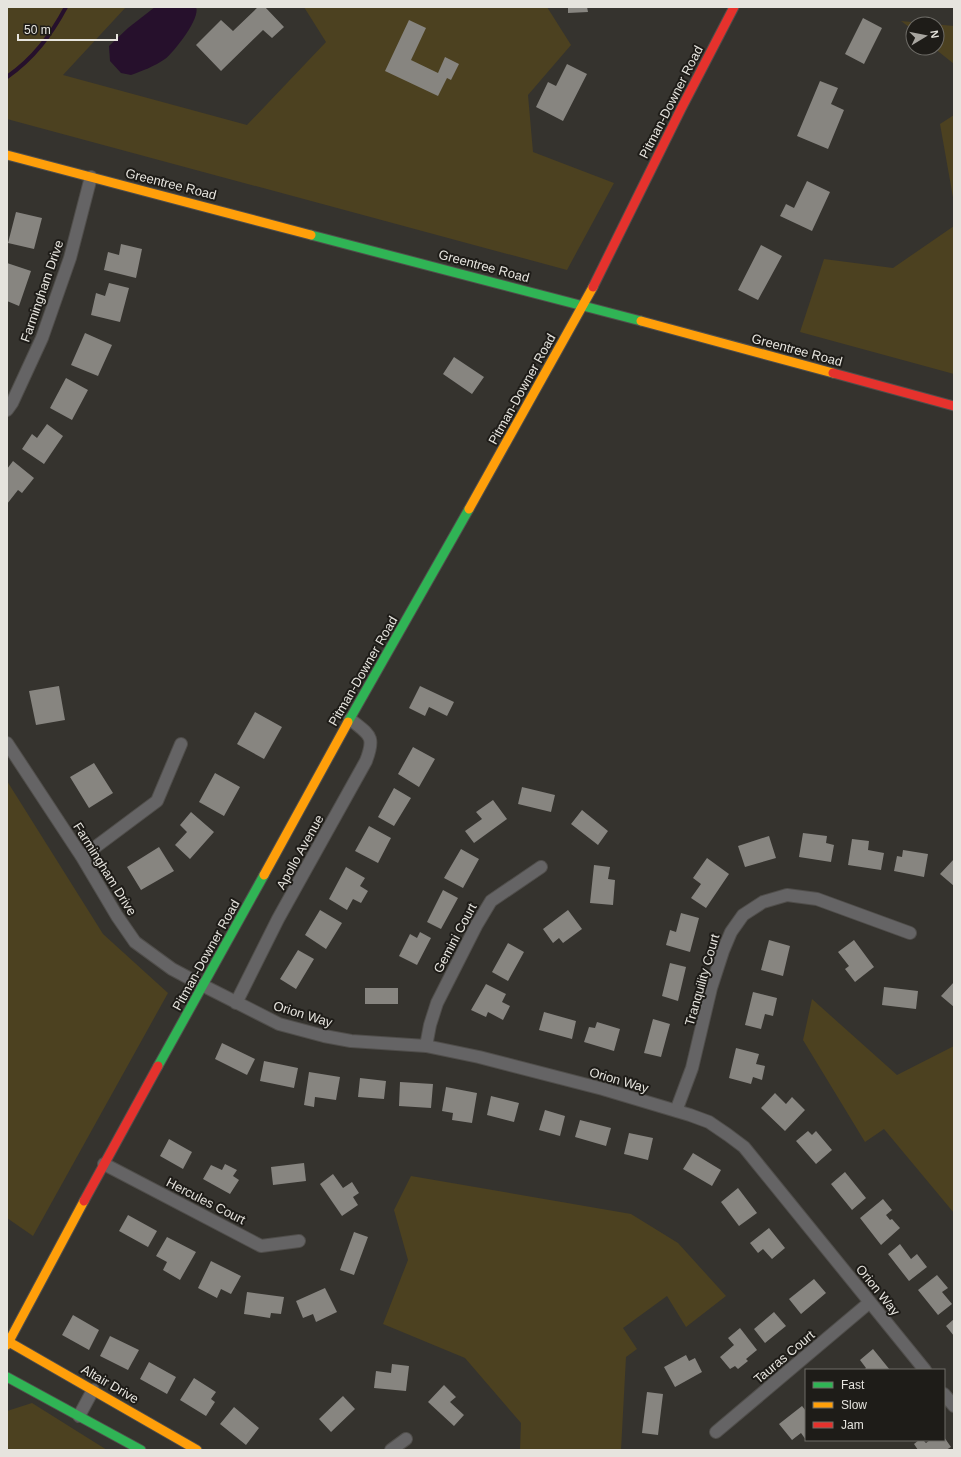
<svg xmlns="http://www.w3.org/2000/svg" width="961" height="1457" font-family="Helvetica,sans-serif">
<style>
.green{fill:#4c4120}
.water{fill:#26102c}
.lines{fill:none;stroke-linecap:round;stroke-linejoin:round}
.stream{stroke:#26102c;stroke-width:4}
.building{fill:#878580}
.street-casing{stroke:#504e4b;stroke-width:14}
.fast-casing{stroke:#504e4b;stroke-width:11}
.slow-casing{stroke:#504e4b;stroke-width:11}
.jam-casing{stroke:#504e4b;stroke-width:11}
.street{stroke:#656465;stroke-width:12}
.fast{stroke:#30b455;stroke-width:9}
.slow{stroke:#ff9f0a;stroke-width:9}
.jam{stroke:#e5322d;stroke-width:9}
.labels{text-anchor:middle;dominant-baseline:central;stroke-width:4;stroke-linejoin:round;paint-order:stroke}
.street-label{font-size:13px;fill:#e6e4de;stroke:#1e1c18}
</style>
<rect width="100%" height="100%" fill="#35332e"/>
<!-- green -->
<path class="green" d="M7 7H126L63 75 247 125 326 42 304 7H547L571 45 528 95 533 152 614 183 567 270 7 119Z
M901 21 954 26V64L934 48H937V24H913V30Z
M954 115V203L940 124Z
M954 226V374L800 332 824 259 893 268Z
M7 781 103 934 168 993 33 1236 7 1218Z
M812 999 897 1075 954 1046V1213L884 1129 865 1142 803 1040Z
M411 1176 631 1214 678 1243 726 1296 686 1327 667 1296 623 1328 637 1349 626 1357 621 1450H520L521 1423 465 1358 383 1324 408 1260 394 1210Z
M32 1403 107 1450H7V1411Z"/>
<!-- water -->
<path class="water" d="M155 7H196C201 18 174 52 165 59 155 66 142 71 131 75L121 73 110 61 109 46 128 28Z"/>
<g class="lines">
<!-- stream -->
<path class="stream" d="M7 77C34 58 51 35 66 7"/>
</g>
<!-- building -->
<path class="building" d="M258 7H265L284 27 272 38 263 30 221 71 196 45 221 20 233 31Z
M568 7H587L588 12 568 13Z
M863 18 882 28 864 64 845 54Z
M409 20 426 28 411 60 438 73 445 57 459 64 451 80 447 78 438 96 385 71Z
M567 64 587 74 563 121 536 107 548 82 556 86Z
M820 81 838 88 831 104 844 110 828 149 797 136Z
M807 181 830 192 812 231 780 216 786 204 794 208Z
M16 212 42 218 34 249 8 243Z
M121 244 142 249 136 278 104 270 108 252 119 255Z
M761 245 782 256 758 300 738 290Z
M7 263 31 271 19 306 7 301Z
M109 283 129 288 120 322 91 315 96 293 105 296Z
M85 333 112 345 98 376 71 365Z
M454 357 484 377 472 394 443 374Z
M66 378 88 390 72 420 50 408Z
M47 424 63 436 44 464 22 449 32 434 37 438Z
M13 461 34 478 22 493 18 490 7 504V469Z
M59 686 65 720 36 725 29 691Z
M420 686 454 702 447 716 429 707 425 716 409 708Z
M255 712 282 727 264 759 237 744Z
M413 747 435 759 419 787 398 774Z
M94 763 113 793 89 808 70 777Z
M215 773 240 787 224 816 199 802Z
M522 787 555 795 551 812 518 804Z
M394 788 411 798 394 826 378 817Z
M493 800 507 819 474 843 465 831 482 819 476 812Z
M582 810 608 831 598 845 571 824Z
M191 812 214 832 190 859 175 845 187 832 180 825Z
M369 826 391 838 378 863 355 851Z
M803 833 827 836 826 843 834 845 831 862 799 857Z
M769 836 776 858 745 867 738 846Z
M852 839 869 841 868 850 884 853 881 870 848 865Z
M159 847 174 871 141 890 127 867Z
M461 849 479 859 463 888 444 878Z
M903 850 928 854 924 877 894 871 897 856 902 857Z
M707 858 729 874 706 908 691 898 701 884 693 878Z
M954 859V886L940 874Z
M594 865 610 867 608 879 615 880 613 905 590 903Z
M346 867 365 878 360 886 368 891 361 903 353 899 347 910 329 899Z
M443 890 458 898 441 929 427 922Z
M320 910 342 923 326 949 305 935Z
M568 910 582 929 563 943 559 938 553 943 543 929Z
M681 913 699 918 690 952 666 945 670 930 676 932Z
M420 932 431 938 417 965 399 956 410 934 417 938Z
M769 940 790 946 783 976 761 970Z
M854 940 874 967 855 982 845 969 849 966 838 952Z
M508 943 524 952 508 981 492 972Z
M298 950 314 959 296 989 280 979Z
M670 963 686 967 678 1001 662 996Z
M954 982V1007L941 996Z
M486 984 506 994 502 1002 510 1006 503 1020 488 1012 486 1017 471 1010Z
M884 987 918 991 916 1009 882 1005Z
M365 988H398V1004H365Z
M753 992 777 998 773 1016 765 1014 761 1029 745 1025Z
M544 1012 576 1021 572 1039 539 1030Z
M653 1019 670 1024 661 1057 644 1053Z
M597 1022 620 1029 614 1051 584 1042 589 1027 595 1028Z
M222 1043 255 1059 247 1075 215 1059Z
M736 1048 759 1054 756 1064 765 1066 762 1080 753 1077 751 1084 729 1078Z
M264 1061 298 1068 294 1088 260 1081Z
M309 1072 340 1077 336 1100 315 1097 314 1107 304 1105Z
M360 1078 386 1081 384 1099 358 1097Z
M400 1082 433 1084 431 1108 399 1106Z
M446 1087 477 1093 472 1123 452 1120 453 1113 442 1111Z
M775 1093 786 1104 792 1097 805 1110 785 1131 761 1108Z
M491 1096 519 1103 514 1122 487 1115Z
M545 1110 565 1116 560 1136 539 1130Z
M580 1120 611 1128 606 1146 575 1137Z
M808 1131 812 1135 816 1131 832 1150 816 1164 796 1141Z
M629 1133 653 1138 648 1160 624 1154Z
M169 1139 192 1152 183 1169 160 1156Z
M693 1153 721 1170 712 1186 683 1169Z
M304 1163 306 1181 273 1185 271 1167Z
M225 1164 237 1170 233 1176 239 1180 230 1194 203 1179 211 1165 222 1170Z
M845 1172 866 1198 852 1210 831 1184Z
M333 1174 343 1188 352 1182 359 1193 353 1197 358 1205 342 1216 320 1184Z
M738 1188 757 1213 739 1226 721 1202Z
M883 1199 892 1210 886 1215 890 1220 892 1219 900 1228 881 1245 860 1218Z
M128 1215 157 1231 148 1247 119 1231Z
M769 1228 785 1248 772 1259 763 1249 758 1253 750 1243Z
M354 1232 368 1237 354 1275 340 1270Z
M167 1237 196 1252 180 1280 163 1270 167 1262 156 1256Z
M900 1244 911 1259 917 1254 927 1267 909 1281 888 1254Z
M211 1261 241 1276 231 1294 221 1289 217 1298 198 1288Z
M937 1275 948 1288 942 1292 952 1304 938 1315 918 1290Z
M814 1279 826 1293 801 1314 789 1299Z
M325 1288 337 1312 316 1322 313 1314 303 1318 296 1301Z
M247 1292 284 1297 281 1314 271 1313 270 1318 244 1314Z
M774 1312 786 1326 765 1343 754 1329Z
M73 1315 99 1330 89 1350 62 1335Z
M954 1319V1336L946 1326Z
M740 1328 757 1350 746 1359 748 1361 738 1369 735 1366 730 1369 720 1357 734 1345 728 1338Z
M110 1336 139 1350 128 1370 100 1356Z
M873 1349 890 1370H864L866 1368 860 1360Z
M686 1355 689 1361 695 1358 702 1372 675 1387 664 1367Z
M149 1362 176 1377 167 1394 140 1379Z
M392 1364 409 1366 406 1391 374 1388 376 1371 391 1373Z
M194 1378 216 1392 211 1399 215 1402 206 1416 180 1400Z
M444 1385 456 1397 450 1402 464 1415 454 1426 428 1402Z
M647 1392 663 1394 658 1435 642 1433Z
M343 1396 355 1409 331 1432 319 1419Z
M802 1406 806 1411V1440L801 1433 792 1440 779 1424Z
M234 1407 259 1428 246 1445 220 1424Z
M944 1437 951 1447 946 1450H918L914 1444 919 1440H923L926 1443 930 1440H944Z"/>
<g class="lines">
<!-- street casing -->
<g class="street-casing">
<path id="street" d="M7 410 12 403 42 338 70 258 91 177
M7 743 82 857 117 916 135 942 172 969 204 986 279 1024 324 1036 351 1041 426 1046 479 1057 603 1089 690 1115 709 1122 728 1135 744 1147 925 1370
M82 857 157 801 181 744
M236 1003 278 919 366 761C376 735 369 735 350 719
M426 1046 430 1025 437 1003 476 926 491 901 541 867
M676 1111 692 1068 711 988 723 951 731 932 743 915 763 902 787 895 817 899 910 933
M104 1164 261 1246 299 1241
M944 1394 954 1406
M79 1416 93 1390
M716 1432 870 1302
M391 1450 406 1439"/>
</g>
<!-- fast casing -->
<g class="fast-casing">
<path id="fast" d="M311 235 641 321
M348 722 469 509
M158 1066 264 875
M7 1377 141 1450"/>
</g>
<!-- slow casing -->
<g class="slow-casing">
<path id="slow" d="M7 155 311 235
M641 321 833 373
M469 509 593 287
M264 875 348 722
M9 1342 197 1450
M7 1345 84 1201"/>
</g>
<!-- jam casing -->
<g class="jam-casing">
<path id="jam" d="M593 287 681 109 734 7
M833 373 954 406
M84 1201 158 1066"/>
</g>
<!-- street -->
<use href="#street" class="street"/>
<!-- fast -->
<use href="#fast" class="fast"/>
<!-- slow -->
<use href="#slow" class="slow"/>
<!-- jam -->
<use href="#jam" class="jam"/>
</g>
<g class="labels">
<!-- street labels -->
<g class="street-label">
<text transform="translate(671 102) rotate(-63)">Pitman-Downer Road</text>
<text transform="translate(171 184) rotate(14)">Greentree Road</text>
<text transform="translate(484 266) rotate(15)">Greentree Road</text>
<text transform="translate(42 291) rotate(-71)">Farmingham Drive</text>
<text transform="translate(797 350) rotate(15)">Greentree Road</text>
<text transform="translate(522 389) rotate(-61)">Pitman-Downer Road</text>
<text transform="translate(363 671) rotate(-60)">Pitman-Downer Road</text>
<text transform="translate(300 852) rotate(-61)">Apollo Avenue</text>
<text transform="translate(105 869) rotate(58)">Farmingham Drive</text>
<text transform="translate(455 938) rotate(-62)">Gemini Court</text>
<text transform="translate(206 955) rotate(-61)">Pitman-Downer Road</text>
<text transform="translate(702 980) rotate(-74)">Tranquility Court</text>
<text transform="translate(303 1014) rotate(17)">Orion Way</text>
<text transform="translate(619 1080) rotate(16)">Orion Way</text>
<text transform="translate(206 1201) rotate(27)">Hercules Court</text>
<text transform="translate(878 1290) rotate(51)">Orion Way</text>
<text transform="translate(784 1357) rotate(-40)">Tauras Court</text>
<text transform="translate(110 1384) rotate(30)">Altair Drive</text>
</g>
</g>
<!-- border -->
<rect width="961" height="1457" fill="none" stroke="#e6e4de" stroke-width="16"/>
<!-- legend -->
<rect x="805" y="1369" width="140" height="72" fill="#1e1c18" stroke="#6e6c67"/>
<rect x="813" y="1382" width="20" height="6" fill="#30b455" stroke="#6e6c67"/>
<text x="841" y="1389" font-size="12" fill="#e6e4de">Fast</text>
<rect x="813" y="1402" width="20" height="6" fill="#ff9f0a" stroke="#6e6c67"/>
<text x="841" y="1409" font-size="12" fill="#e6e4de">Slow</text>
<rect x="813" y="1422" width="20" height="6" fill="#e5322d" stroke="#6e6c67"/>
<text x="841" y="1429" font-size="12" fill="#e6e4de">Jam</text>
<!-- north arrow -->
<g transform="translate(925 36) rotate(80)"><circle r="19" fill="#1e1c18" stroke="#6e6c67"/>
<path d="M0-3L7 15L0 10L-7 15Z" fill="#a8a6a0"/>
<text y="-6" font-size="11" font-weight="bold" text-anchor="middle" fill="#e6e4de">N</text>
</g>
<!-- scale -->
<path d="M18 34v6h99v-6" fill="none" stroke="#e6e4de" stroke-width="2"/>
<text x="24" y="34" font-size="12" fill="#e6e4de" stroke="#1e1c18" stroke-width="3" paint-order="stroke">50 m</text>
</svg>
